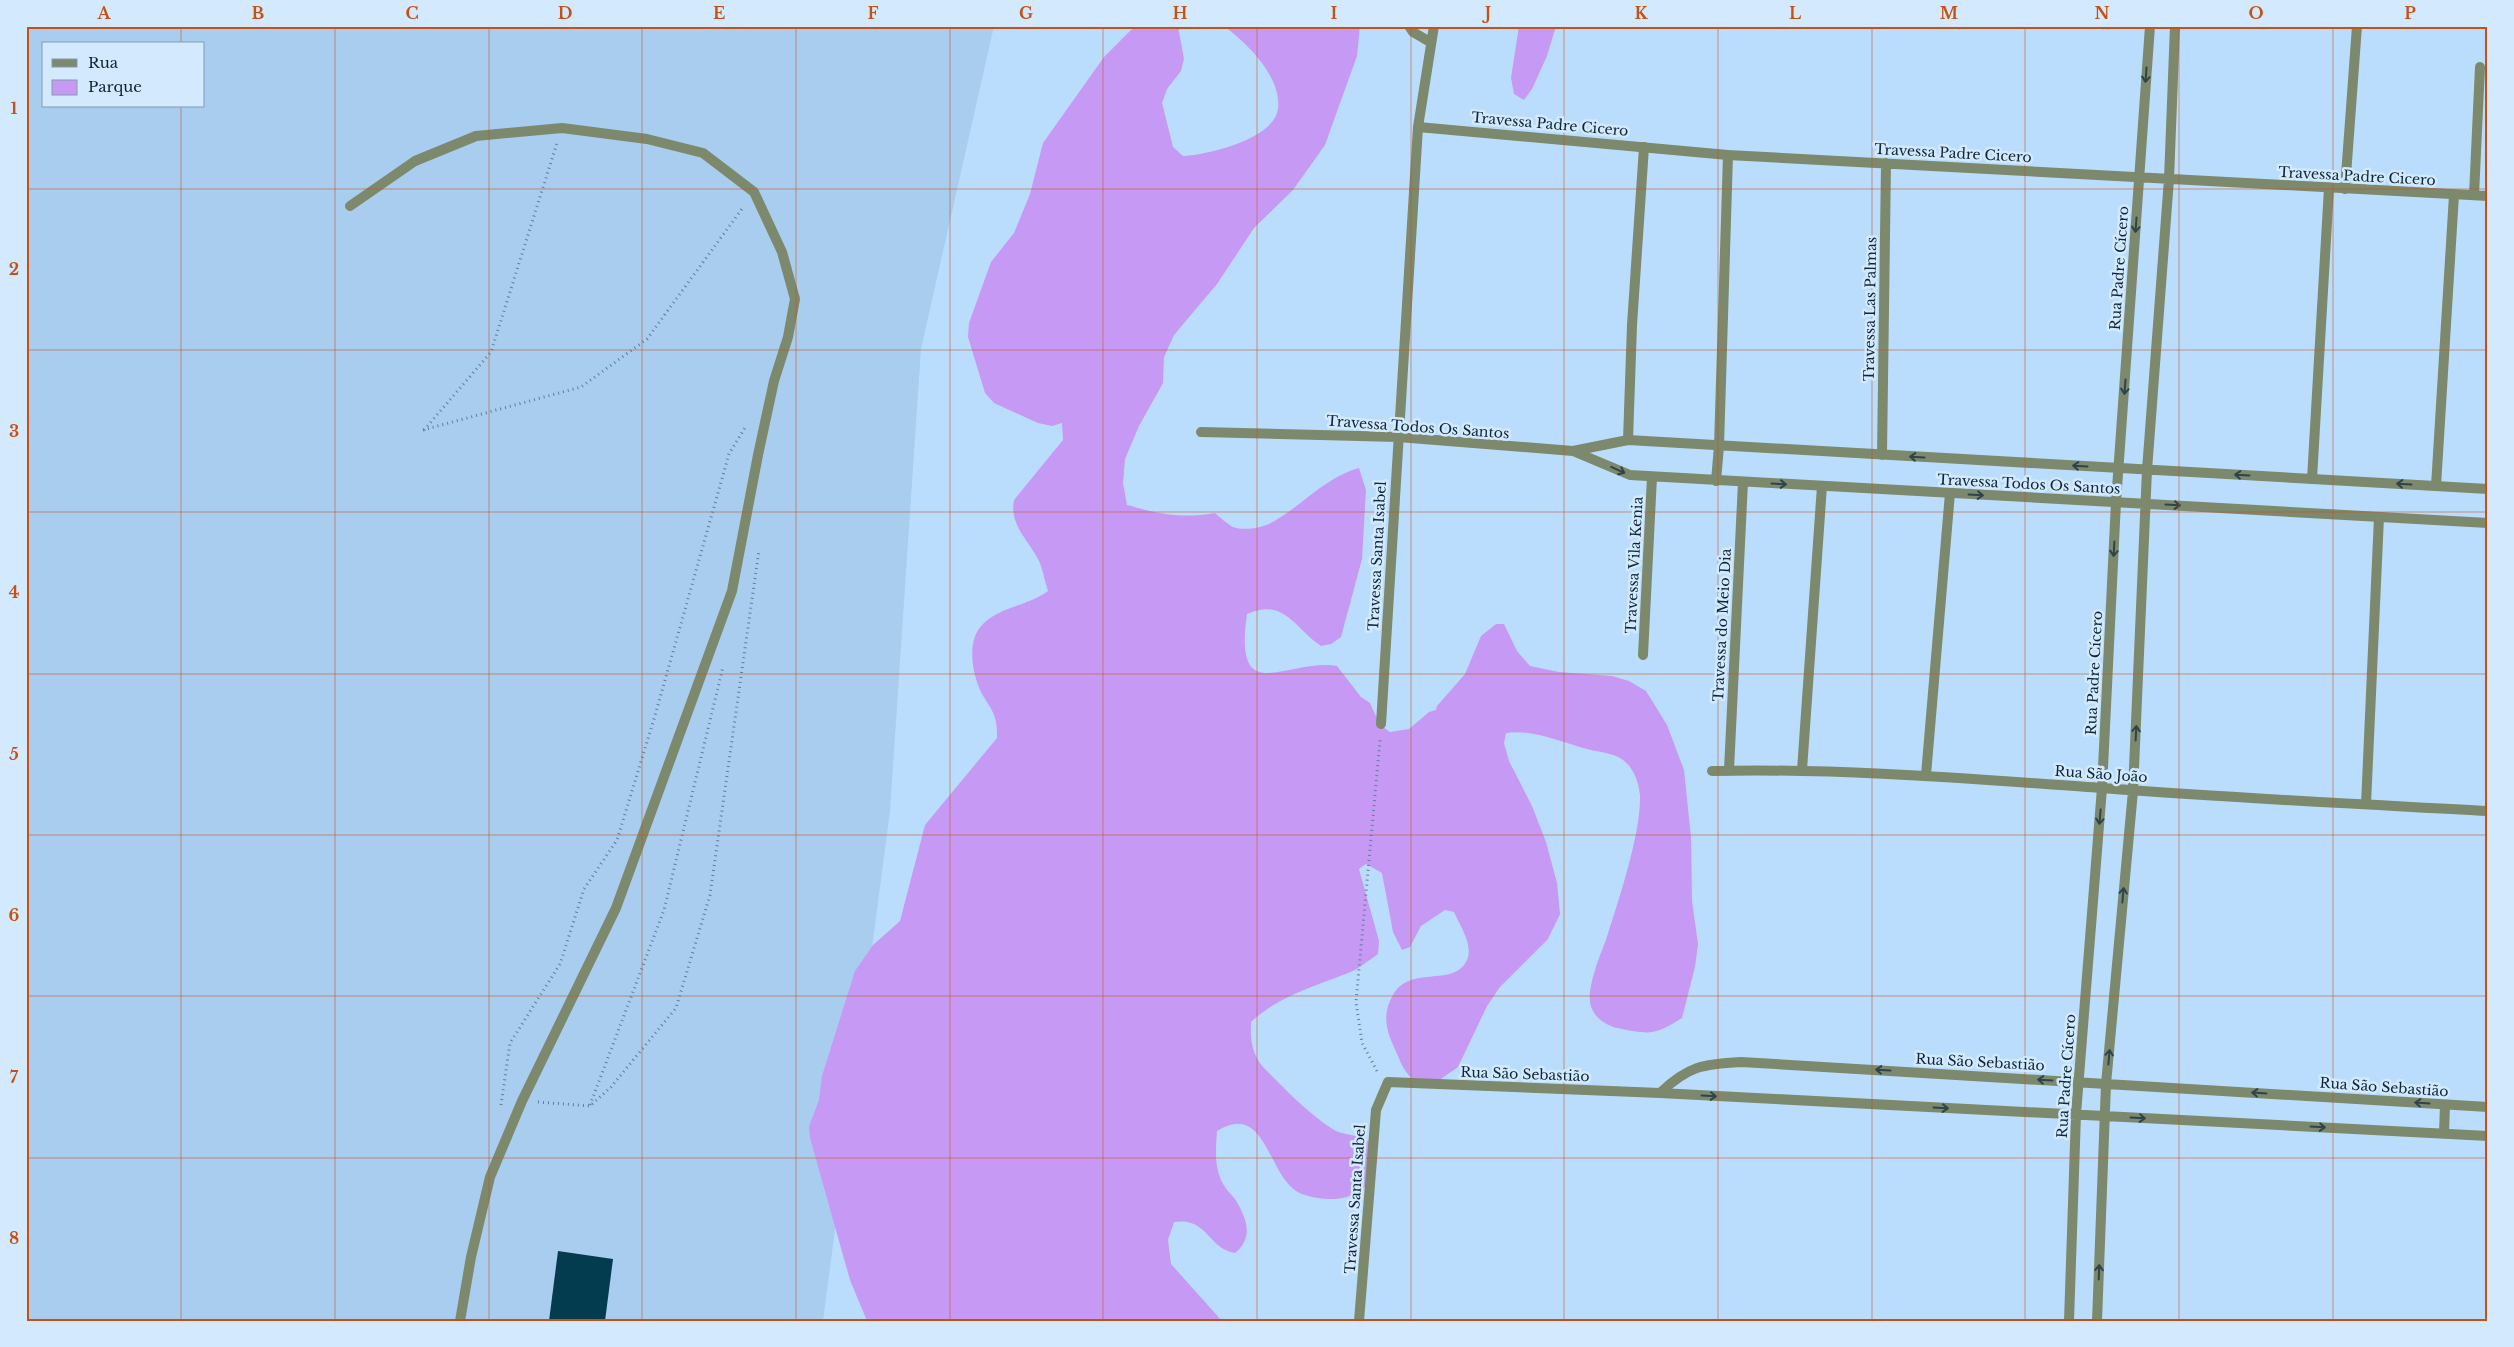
<svg xmlns="http://www.w3.org/2000/svg" width="2514" height="1347" font-family="'Libre Baskerville',serif">
<style>
.built{fill:#a9cdef;fill-rule:evenodd}
.green{fill:#c699f4}
.building{fill:#043c4f}
.lines{fill:none;stroke-linecap:round;stroke-linejoin:round}
.path{stroke:#617e97;stroke-width:3;stroke-dasharray:1 4;stroke-linecap:butt}
.service{stroke:#7d896d;stroke-width:10}
.minor{stroke:#7d896d;stroke-width:10}
.oneway{stroke:#2f4449}
.grid{fill:none;stroke:#c75113;stroke-width:1;stroke-opacity:0.55}
.labels{text-anchor:middle;dominant-baseline:central;stroke-width:5;stroke-linejoin:round;paint-order:stroke}
.street-label{font-size:14px;fill:#0e2639;stroke:#d2e9fe}
.neatline{fill:none;stroke:#c75113;stroke-width:2}
.grid-label{font-size:16px;text-anchor:middle;font-weight:bold;fill:#c75113}
</style>
<rect width="100%" height="100%" fill="#bbddfd"/>
<!-- built -->
<path class="built" d="M26 26H994L921 349 890 811 823 1321H26ZM44 44H204V106H44Z"/>
<!-- green -->
<path class="green" d="M1139 26H1178L1184 59 1181 71 1167 89 1162 103 1173 147 1183 156C1208 155 1274 139 1278 109 1282 77 1247 43 1224 26H1360L1357 56 1325 145 1293 190 1254 228 1217 284 1174 335 1164 357 1163 383 1139 426 1125 459 1123 483 1127 505C1160 514 1181 519 1215 513 1220 517 1227 524 1233 527 1243 531 1262 528 1271 523 1302 506 1324 478 1359 468L1366 490 1362 559 1341 637 1331 644 1321 646C1295 629 1284 597 1247 614 1233 710 1287 658 1337 666L1361 697 1370 703 1380 725 1390 732 1409 729 1429 712 1436 710 1437 706 1465 674 1481 636 1496 624H1504L1517 651 1530 666 1559 672 1612 676 1629 681 1646 691 1667 725 1684 770 1691 837 1692 901 1698 944 1695 967 1682 1018C1657 1034 1651 1035 1622 1029 1608 1027 1592 1018 1590 1002 1588 985 1600 955 1606 940 1618 902 1641 834 1640 796 1639 783 1634 768 1623 760 1612 752 1596 752 1583 748 1559 741 1531 729 1506 733L1504 743 1509 761 1532 806 1546 842 1557 883 1560 914 1548 939 1500 987 1487 1006 1458 1067 1428 1088C1412 1082 1404 1072 1398 1056 1388 1034 1380 1018 1393 995 1410 965 1452 987 1466 962 1475 947 1460 926 1454 912L1445 910 1421 926 1410 947 1402 950 1393 932 1382 873 1366 864 1359 869 1379 941 1378 954C1369 960 1359 969 1348 973 1313 987 1279 996 1251 1022 1250 1039 1252 1054 1263 1067 1285 1089 1307 1113 1334 1130 1345 1136 1364 1134 1372 1145 1377 1152 1378 1162 1375 1170 1365 1201 1330 1204 1302 1194 1267 1181 1268 1099 1217 1131 1216 1148 1214 1164 1221 1180 1224 1187 1230 1193 1235 1199 1247 1218 1254 1238 1235 1253 1207 1248 1208 1217 1174 1222L1168 1240 1171 1264 1222 1321H867L850 1280 810 1138 809 1126 819 1100 822 1076 855 971 873 945 900 921 925 825 997 738C997 730 997 723 994 715 991 707 985 700 981 692 972 673 966 640 983 624 1001 606 1028 606 1048 591 1045 582 1043 570 1039 561 1028 539 1009 525 1014 500L1063 440 1062 423 1052 426 1038 423 994 403 985 393 968 337 969 323 991 262 1014 233 1030 194 1043 143 1104 57 1131 30Z
M1519 26H1556L1547 56 1532 89 1524 100 1514 94 1511 78Z"/>
<!-- building -->
<path class="building" d="M558 1251 613 1259 605 1321H549Z"/>
<g class="lines">
<!-- path -->
<path class="path" d="M423 430 581 387 647 339 744 206
M424 430 491 352 557 143
M1377 1071 1362 1043 1356 1002 1380 740
M538 1102 590 1106 611 1087 676 1008 710 895 759 550
M501 1105 510 1043 560 964 584 889 617 840 654 719 729 454 746 426
M590 1105 664 910 723 667"/>
<!-- service -->
<path class="service" d="M2345 189 2357 26
M350 206 415 161 476 136 562 128 647 139 703 153 754 192 782 252 795 299 788 337 774 381 758 455 732 591 616 908 522 1101 490 1177 471 1257 460 1321
M1628 440 1632 325 1644 147
M1719 446 1728 155
M2312 479 2329 188
M2436 486 2454 195
M1802 770 1822 486
M1926 775 1950 493
M2366 804 2379 517"/>
<!-- minor -->
<path class="minor" d="M1409 26 1413 32 1430 42
M1418 127 1728 155 2488 196
M2474 195 2480 67
M1201 432 1398 437 1573 451 1628 440 2488 489
M1573 451 1630 475 2488 523
M1882 455 1886 163
M1716 481 1719 446
M1643 655 1652 477
M1381 724 1418 127 1434 26
M1729 770 1743 482
M1712 771C1843 768 1972 779 2102 788 2230 798 2359 804 2488 811
M1660 1093C1688 1066 1703 1064 1741 1062L2488 1107
M2444 1133 2445 1105
M1359 1321 1376 1110 1388 1082 1660 1093 2488 1136
M2069 1321 2076 1114 2102 788 2116 502 2150 26
M2097 1321 2106 1084 2133 791 2147 470 2169 179 2175 26"/>
</g>
<!-- one-way arrows -->
<defs><path id="oneway-shaft" d="M-6 0H5M1.5-3L5.5 0L1.5 3" fill="none" stroke-width="1.6" stroke-linecap="round" stroke-linejoin="round" transform="scale(1.25)"/></defs>
<g class="oneway">
<use href="#oneway-shaft" transform="translate(2146 75) rotate(94)"/>
<use href="#oneway-shaft" transform="translate(2136 225) rotate(94)"/>
<use href="#oneway-shaft" transform="translate(2125 387) rotate(94)"/>
<use href="#oneway-shaft" transform="translate(1917 457) rotate(-177)"/>
<use href="#oneway-shaft" transform="translate(2080 466) rotate(-177)"/>
<use href="#oneway-shaft" transform="translate(1618 470) rotate(24)"/>
<use href="#oneway-shaft" transform="translate(2242 475) rotate(-177)"/>
<use href="#oneway-shaft" transform="translate(1779 484) rotate(3)"/>
<use href="#oneway-shaft" transform="translate(2404 484) rotate(-177)"/>
<use href="#oneway-shaft" transform="translate(1976 495) rotate(3)"/>
<use href="#oneway-shaft" transform="translate(2173 505) rotate(3)"/>
<use href="#oneway-shaft" transform="translate(2114 549) rotate(93)"/>
<use href="#oneway-shaft" transform="translate(2136 733) rotate(-87)"/>
<use href="#oneway-shaft" transform="translate(2100 817) rotate(95)"/>
<use href="#oneway-shaft" transform="translate(2123 895) rotate(-85)"/>
<use href="#oneway-shaft" transform="translate(2109 1057) rotate(-85)"/>
<use href="#oneway-shaft" transform="translate(1883 1070) rotate(-177)"/>
<use href="#oneway-shaft" transform="translate(2045 1080) rotate(-177)"/>
<use href="#oneway-shaft" transform="translate(2259 1093) rotate(-176)"/>
<use href="#oneway-shaft" transform="translate(1709 1096) rotate(3)"/>
<use href="#oneway-shaft" transform="translate(2422 1103) rotate(-176)"/>
<use href="#oneway-shaft" transform="translate(1941 1108) rotate(3)"/>
<use href="#oneway-shaft" transform="translate(2138 1118) rotate(3)"/>
<use href="#oneway-shaft" transform="translate(2318 1127) rotate(3)"/>
<use href="#oneway-shaft" transform="translate(2099 1272) rotate(-88)"/>
</g>
<!-- grid -->
<path class="grid" d="M181 26V44M335 26V1321M489 26V1321M642 26V1321M796 26V1321M950 26V1321M1103 26V1321M1257 26V1321M1411 26V1321M1564 26V1321M1718 26V1321M1872 26V1321M2025 26V1321M2179 26V1321M2333 26V1321M181 106V1321M26 189H2488M26 350H2488M26 512H2488M26 674H2488M26 835H2488M26 996H2488M26 1158H2488"/>
<g class="labels">
<!-- street labels -->
<g class="street-label">
<text transform="translate(1550 124) rotate(5)">Travessa Padre Cicero</text>
<text transform="translate(1953 153) rotate(3)">Travessa Padre Cicero</text>
<text transform="translate(2357 176) rotate(3)">Travessa Padre Cicero</text>
<text transform="translate(2119 268) rotate(-86)">Rua Padre Cícero</text>
<text transform="translate(1870 309) rotate(-89)">Travessa Las Palmas</text>
<text transform="translate(1418 427) rotate(4)">Travessa Todos Os Santos</text>
<text transform="translate(2029 484) rotate(3)">Travessa Todos Os Santos</text>
<text transform="translate(1377 556) rotate(-87)">Travessa Santa Isabel</text>
<text transform="translate(1634 565) rotate(-87)">Travessa Vila Kenia</text>
<text transform="translate(1722 625) rotate(-87)">Travessa do Meio Dia</text>
<text transform="translate(2094 673) rotate(-87)">Rua Padre Cícero</text>
<text transform="translate(2101 774) rotate(4)">Rua São João</text>
<text transform="translate(1980 1062) rotate(3)">Rua São Sebastião</text>
<text transform="translate(1525 1074) rotate(2)">Rua São Sebastião</text>
<text transform="translate(2066 1076) rotate(-86)">Rua Padre Cícero</text>
<text transform="translate(2384 1087) rotate(4)">Rua São Sebastião</text>
<text transform="translate(1355 1199) rotate(-86)">Travessa Santa Isabel</text>
</g>
</g>
<!-- border -->
<rect width="2514" height="1347" fill="none" stroke="#d2e9fe" stroke-width="55"/>
<!-- legend -->
<rect x="42" y="42" width="162" height="65" fill="#d2e9fe" stroke="#849baf"/>
<rect x="52" y="59" width="25" height="8" fill="#7d896d" stroke="#849baf"/>
<text x="88" y="68" font-size="15" fill="#0e2639">Rua</text>
<rect x="52" y="80" width="25" height="15" fill="#c699f4" stroke="#849baf"/>
<text x="88" y="92" font-size="15" fill="#0e2639">Parque</text>
<rect x="28" y="28" width="2458" height="1292" class="neatline"/>
<g class="grid-label">
<text x="104" y="19">A</text>
<text x="258" y="19">B</text>
<text x="412" y="19">C</text>
<text x="565" y="19">D</text>
<text x="719" y="19">E</text>
<text x="873" y="19">F</text>
<text x="1026" y="19">G</text>
<text x="1180" y="19">H</text>
<text x="1334" y="19">I</text>
<text x="1488" y="19">J</text>
<text x="1641" y="19">K</text>
<text x="1795" y="19">L</text>
<text x="1949" y="19">M</text>
<text x="2102" y="19">N</text>
<text x="2256" y="19">O</text>
<text x="2410" y="19">P</text>
<text x="14" y="114">1</text>
<text x="14" y="275">2</text>
<text x="14" y="437">3</text>
<text x="14" y="598">4</text>
<text x="14" y="760">5</text>
<text x="14" y="921">6</text>
<text x="14" y="1083">7</text>
<text x="14" y="1244">8</text>
</g>
</svg>
